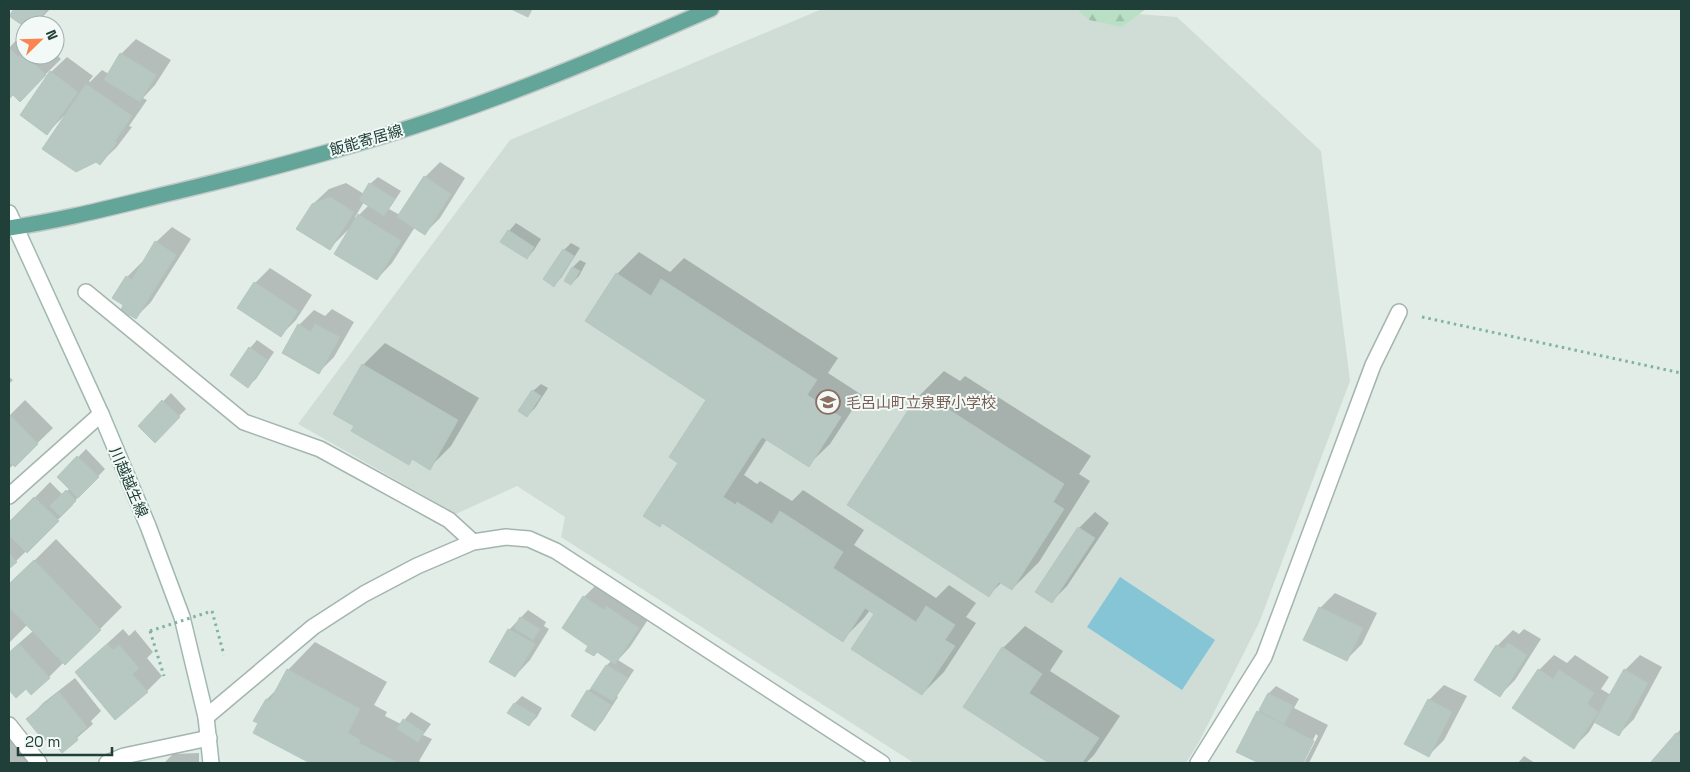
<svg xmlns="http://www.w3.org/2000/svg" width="1690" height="772" font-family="'Space Grotesk','Noto Sans JP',sans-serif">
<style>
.built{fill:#d0ddd7}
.forest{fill:url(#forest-firs)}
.water{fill:#86c5d5}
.shadow{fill:#0003;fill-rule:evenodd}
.building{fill:#b7c8c2;stroke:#b4c7c0}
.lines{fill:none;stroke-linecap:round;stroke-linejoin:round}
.service-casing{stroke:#a4b5b0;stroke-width:18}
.minor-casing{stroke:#a4b5b0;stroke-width:18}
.secondary-casing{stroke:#9fb9b1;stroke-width:18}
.primary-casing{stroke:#c1c9c7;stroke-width:18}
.path{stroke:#80b2a5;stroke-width:3;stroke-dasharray:2.5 4;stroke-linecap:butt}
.service{stroke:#fff;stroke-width:15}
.minor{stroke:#fff;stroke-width:15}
.secondary{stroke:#fff;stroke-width:15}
.primary{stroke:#63a598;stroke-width:15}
.path-bridge{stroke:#80b2a5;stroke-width:3;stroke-dasharray:2.5 4;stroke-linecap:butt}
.labels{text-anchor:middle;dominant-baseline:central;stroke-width:4;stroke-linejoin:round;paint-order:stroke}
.street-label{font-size:15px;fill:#203f38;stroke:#f2f9f6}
.education-label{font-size:15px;fill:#785e54;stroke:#f2f9f6;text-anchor:start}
</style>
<defs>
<pattern id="forest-firs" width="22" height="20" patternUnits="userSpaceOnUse" patternTransform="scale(1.25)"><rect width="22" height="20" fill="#b9dfc5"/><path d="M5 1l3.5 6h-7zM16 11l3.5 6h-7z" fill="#9fc0aa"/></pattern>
</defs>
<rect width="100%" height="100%" fill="#e2ede8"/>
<!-- built -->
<path class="built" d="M822 9H1075L1177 17 1321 151 1350 381 1259 623 1199 742 1186 763H914L561 537 565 517 517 486 456 514 298 424 510 140Z"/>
<!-- forest -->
<path class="forest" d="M1077 9H1146L1122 27 1089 20Z"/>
<!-- water -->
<path class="water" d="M1120 577 1215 640 1182 690 1087 627Z"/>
<!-- shadow -->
<path class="shadow" d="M15 9H50L35 25H25L11 15Z
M23 33 25 34V55H55V53L61 59 20 100 13 93 9 98V48Z
M136 39 171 60 155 85 143 98 147 100 129 126 132 127 116 148 100 163 64 116 47 133 21 114 51 72 67 57 93 76 89 81 90 82 102 70 109 74 121 54Z
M440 162 465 178 440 218 425 233 415 227 392 263 377 279 349 229 329 249 313 204 329 189 346 183 364 194 370 184 378 177 401 191 389 209 400 215 425 177ZM364 202 369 205 356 218 355 217Z
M516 223 541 239 534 250 527 258 509 231Z
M172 227 191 239 151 302 136 317 125 305 127 277 142 262 144 263 156 242Z
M571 243 580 248 561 278 554 285 564 250Z
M639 252 670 272 684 258 838 358 828 373 862 395 830 444 808 465 767 439 744 475 757 484 760 481 792 501 803 490 864 530 854 545 936 598 949 585 976 603 966 617 976 623 944 672 922 694 876 614 870 610 864 618 842 640 663 523 660 525 680 462 708 399 617 274Z
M580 260 586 263 579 276 571 284 565 280 573 267Z
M270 268 312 295 296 320 281 335 255 283Z
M332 309 354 322 334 357 319 372 299 325 314 310 325 316Z
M257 340 274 352 256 379 248 386 250 348Z
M385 343 479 398 451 446 429 468 413 458 409 463 355 425 363 365Z
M944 371 960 381 965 376 1091 456 1079 474 1090 481 1039 562 1012 589 1002 582 989 595 849 505 917 398Z
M9 377 13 380 9 384Z
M541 384 548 388 535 408 527 416 533 391Z
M171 393 186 409 155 441 140 426Z
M25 400 53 428 15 465 14 464 9 469V416Z
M86 449 105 469 72 504 73 505 9 568V522L10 523 50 482 63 495 70 488 59 477Z
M1095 512 1109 523 1067 586 1052 601 1037 592 1079 528Z
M56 539 122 607 65 664 64 662 49 677 26 688 16 696 9 688V652L33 631 27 625 9 643V586Z
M599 582 653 612 630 647 618 660 634 670 617 696 618 697 602 722 595 730 573 716 588 691 595 684 607 665 612 660 590 645 584 597Z
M1335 593 1377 613 1362 644 1347 659 1320 608Z
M528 610 546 622 544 626 549 629 530 660 515 676 509 630Z
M1025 626 1063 651 1050 671 1120 716 1094 755 1086 763H1052L965 707 1003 648Z
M123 629 129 636 135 630 153 652 147 658 162 676 147 691 76 672Z
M1524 629 1541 639 1515 680 1500 695 1476 679 1497 646 1513 630 1519 634Z
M315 642 387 682 374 705 387 712 385 716 401 724 411 712 431 724 423 735 432 739 419 761 423 763H313L255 733 260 722 255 721 267 699 277 689 288 670Z
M1554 655 1567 663 1575 655 1609 677 1601 689 1611 695 1625 670 1640 655 1662 667 1634 719 1619 734 1595 722 1589 732 1574 747 1514 708 1539 670Z
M75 678 101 711 91 721 93 724 62 751 49 735 28 719 43 703Z
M1444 685 1467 696 1444 740 1429 755V700Z
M1276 686 1299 699 1294 708 1328 725 1309 763H1261L1238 751 1269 693ZM1316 734 1318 736 1304 763H1301Z
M522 696 542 708 537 717 529 725 515 703Z
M9 729 37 755 29 763H9Z
M1681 729V763H1652L1677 733Z
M199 753V763H164L173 754Z
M1524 756 1535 763H1518Z"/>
<!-- building -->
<path class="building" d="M14 9H46L35 25H25V27L9 16Z
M511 9H532L528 17Z
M9 48 18 57 24 52 25 55 46 75 20 102 13 95 9 99Z
M120 53 156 75 140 102 104 80Z
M50 71 78 92 47 135 20 115Z
M86 84 132 116 115 141 117 143 100 165 96 162 76 172 42 149Z
M424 176 451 194 425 235 397 217Z
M369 183 395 199 384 216 359 200Z
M330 197 354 212 330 250 296 229 312 204Z
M358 214 401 241 377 280 334 254Z
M508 230 534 247 527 259 500 242Z
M155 241 176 255 136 319 121 310 123 305 112 298 126 276 132 280Z
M563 249 574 256 554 287 543 279Z
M572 267 580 271 571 285 564 281Z
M616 273 651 296 661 279 817 380 807 395 841 417 809 467 762 437 723 497 736 505 737 502 772 524 780 511 843 552 833 568 916 622 926 606 955 625 945 640 955 646 922 695 851 649 874 614 865 608 843 642 662 523 660 527 643 516 678 463 669 457 706 400 585 321Z
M254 282 298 311 281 337 237 308Z
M298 324 311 332 315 324 340 337 319 374 282 353Z
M249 347 267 360 248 388 230 375Z
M362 364 458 420 430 470 412 459 409 465 351 431 354 426 333 414Z
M532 390 541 396 527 417 518 411Z
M916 398 933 408 937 402 1064 484 1053 502 1064 509 1012 590 999 582 989 597 847 505Z
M162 400 180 417 155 443 138 426Z
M9 414 38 444 15 467 9 461Z
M77 456 99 477 78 498 57 477Z
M66 490 76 501 60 516 50 506Z
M34 497 59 521 27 553 9 535V522Z
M1078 527 1095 538 1052 603 1035 592Z
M9 553 17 562 9 569Z
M34 560 101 630 65 665 9 607V584Z
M583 596 604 610 606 606 639 628 615 664 597 652 594 656 585 651 588 646 562 628Z
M1319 607 1363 628 1347 661 1303 640Z
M520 617 540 629 533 640 514 628Z
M508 629 535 644 515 677 489 662Z
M1508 643 1527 655 1500 697 1474 680 1496 645 1504 649Z
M19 644 50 678 31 695 26 689 16 698 9 690V653Z
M107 644 113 650 119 645 139 668 132 674 148 692 115 720 75 672Z
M1002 647 1042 674 1029 693 1099 738 1082 763H1049L963 707Z
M606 665 628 678 613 701 591 688Z
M287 669 360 709 348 733 360 740 359 743 398 763H310L253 733 258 723 253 721 266 699 270 701Z
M1538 669 1553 679 1559 670 1594 693 1587 704 1598 712 1574 749 1512 708Z
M1624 669 1648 683 1619 736 1594 722Z
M587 690 611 705 595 731 571 716Z
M59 692 87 727 76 736 78 740 62 753 49 737 44 741 26 719Z
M1268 693 1293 706 1284 724 1259 710Z
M1428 699 1452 712 1429 757 1404 744Z
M514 703 536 715 529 726 507 713Z
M1257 711 1314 741 1303 763H1259L1236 752Z
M403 719 424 732 418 742 397 729Z
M1676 733 1681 737V763H1650Z"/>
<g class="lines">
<!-- service casing -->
<g class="service-casing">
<path id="service" d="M9 725 39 763"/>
</g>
<!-- minor casing -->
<g class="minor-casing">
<path id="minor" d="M86 292 244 422 320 449 449 520 473 542
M9 496 101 414
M206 717 313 627 364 594 417 566 473 542 506 537 529 539 556 551 882 763
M107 763 124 756 209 738
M1198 763 1264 657 1373 365 1399 312"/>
</g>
<!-- secondary casing -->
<g class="secondary-casing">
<path id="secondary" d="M9 213 101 414 148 526 182 617 206 717 211 763"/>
</g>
<!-- primary casing -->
<g class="primary-casing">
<path id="primary" d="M9 228C65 220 120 205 175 192 245 175 314 157 383 136 495 102 604 56 711 9"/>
</g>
<!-- path -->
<path class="path" d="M1422 317 1681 373
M212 611 224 655
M150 631 164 676"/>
<!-- service -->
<use href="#service" class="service"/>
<!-- minor -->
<use href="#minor" class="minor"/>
<!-- secondary -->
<use href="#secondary" class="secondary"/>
<!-- primary -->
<use href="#primary" class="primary"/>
<!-- path-bridge -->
<path class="path-bridge" d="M150 631 212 611"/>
</g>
<!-- icons -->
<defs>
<g id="school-ring" transform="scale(1.25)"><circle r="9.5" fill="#f2f9f6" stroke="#8d6e63" stroke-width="1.5"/><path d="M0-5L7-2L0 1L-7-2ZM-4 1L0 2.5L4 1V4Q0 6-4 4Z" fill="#8d6e63"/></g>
</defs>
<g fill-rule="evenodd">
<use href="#school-ring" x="828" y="402"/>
</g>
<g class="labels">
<!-- street labels -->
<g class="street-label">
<text transform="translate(366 140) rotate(-16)">飯能寄居線</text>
<text transform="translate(129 482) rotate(67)">川越越生線</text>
</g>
<!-- education labels -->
<g class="education-label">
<text x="846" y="402">毛呂山町立泉野小学校</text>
</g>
</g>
<!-- border -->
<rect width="1690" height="772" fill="none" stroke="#203f38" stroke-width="20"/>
<!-- north arrow -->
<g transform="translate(40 40) rotate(67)"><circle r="24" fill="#f2f9f6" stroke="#9eafaa"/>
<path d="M0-4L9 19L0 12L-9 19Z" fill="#fa8452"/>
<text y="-8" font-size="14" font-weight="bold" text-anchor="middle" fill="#203f38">N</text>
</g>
<!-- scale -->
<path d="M18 747v8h94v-8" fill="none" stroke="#203f38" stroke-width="2.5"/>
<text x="25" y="747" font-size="15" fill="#203f38" stroke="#f2f9f6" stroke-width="4" paint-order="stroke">20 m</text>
</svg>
